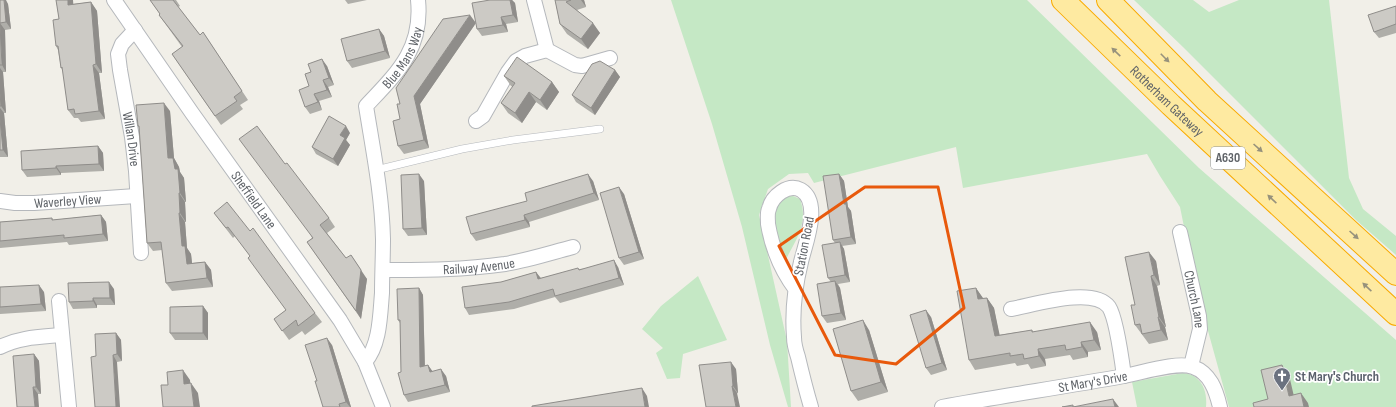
<svg xmlns="http://www.w3.org/2000/svg" width="1396" height="407" font-family="'Sofia Sans Condensed',sans-serif">
<style>
.green{fill:#c5e8c5}
.lines{fill:none;stroke-linecap:round;stroke-linejoin:round}
.service-casing{stroke:#b5b8bc;stroke-width:8}
.minor-casing{stroke:#b5b8bc;stroke-width:16}
.trunk-casing{stroke:#f9ab00;stroke-width:24}
.service{stroke:#fff;stroke-width:7}
.minor{stroke:#fff;stroke-width:14}
.trunk{stroke:#feeaa1;stroke-width:22}
.wall{fill:#afaea9}
.shaded-wall{fill:#8f8d8a}
.building{fill:#cccac5;stroke:#8f8d8a}
.oneway{fill:#97927c}
.marked{fill:none;stroke:#e8590c;stroke-width:3;stroke-linejoin:round}
.labels{text-anchor:middle;dominant-baseline:central;stroke-width:3.5;stroke-linejoin:round;paint-order:stroke}
.shield{fill:#fff;stroke:#8f9295;stroke-width:1}
.shield-label{font-size:13px;font-weight:bold;fill:#5f6368}
.street-label{font-size:14px;fill:#5f6368;stroke:#fff}
.worship-label{font-size:14px;font-weight:bold;fill:#5b616d;stroke:#fff;text-anchor:start}
</style>
<rect width="100%" height="100%" fill="#f1efe8"/>
<!-- green -->
<path class="green" d="M671 0H1027L1199 168 1396 340V407H1229L1197 291 1180 207 1160 176 1147 154 963 188 956 147 814 183 808 173 789 174 768 189 759 215 787 341 791 407H788L770 345 742 227 712 124Z
M1134 0H1193L1209 12 1239 0H1329L1349 178 1363 209 1396 236V255L1356 220 1183 47Z
M793 196 800 199C809 223 796 240 785 261L773 224 775 208 783 197Z
M698 276 727 340 683 354 680 378 667 379 656 353 663 348 642 329 661 306Z
M1183 373C1187 374 1192 374 1195 377 1205 384 1207 396 1206 407H1137L1132 382Z"/>
<g class="lines">
<!-- service casing -->
<g class="service-casing">
<path id="service" d="M376 170 462 149 513 140 600 129"/>
</g>
<!-- minor casing -->
<g class="minor-casing">
<g id="minor">
<path id="s1" d="M114 0 192 113 340 320 365 362 383 407"/>
<path d="M534 0 547 50"/>
<path id="s2" d="M135 30 122 44 118 54 120 70 132 137 136 171 141 253"/>
<path d="M476 121 483 116 508 72 516 61 525 56 547 50 575 65 582 66 610 58"/>
<path id="s3" d="M0 201 15 203H34L136 196"/>
<path id="s4" d="M1180 232 1199 316 1200 329 1191 366"/>
<path id="s5" d="M383 270C423 270 464 270 505 264 528 260 550 253 573 247"/>
<path d="M796 290C781 270 772 248 768 224 768 219 767 213 769 209 772 196 788 183 801 190 822 203 805 244 801 262 795 286 792 312 794 337 794 343 796 351 798 357 802 374 806 390 811 407"/>
<path d="M59 301 69 407"/>
<path d="M1011 309C1034 305 1093 286 1109 307 1116 318 1122 361 1124 376"/>
<path d="M0 347C20 337 40 337 62 335"/>
<path id="s6" d="M365 362C380 345 380 316 382 293 382 275 383 257 383 239 382 194 373 150 366 106 397 73 423 49 418 0"/>
<path id="s7" d="M942 407C1002 396 1063 387 1124 376 1141 373 1178 361 1193 367 1210 373 1216 390 1220 407"/>
</g>
</g>
<!-- trunk casing -->
<g class="trunk-casing">
<g id="trunk">
<path id="s8" d="M1063 0 1171 105 1396 314"/>
<path d="M1108 0 1207 101 1396 274"/>
</g>
</g>
<!-- service -->
<use href="#service" class="service"/>
<!-- minor -->
<use href="#minor" class="minor"/>
<!-- trunk -->
<use href="#trunk" class="trunk"/>
</g>
<!-- wall -->
<path class="wall" d="M0 0 8 4 11 29 5 30 6 72H3L6 113H4L8 157H0Z
M56 0H73V4L91 2 97 11 102 73H99L105 119 81 122 78 118H74L68 110 63 71 61 68 58 50 56 46 59 19Z
M150 0H176L180 6 178 7 200 35 203 32 248 100 240 105 243 109 221 125 172 54 182 47 159 15 160 14Z
M345 0H367L348 4Z
M490 0H512L515 3 518 22 506 24 508 32 482 36 477 29Z
M555 0H584L586 7 577 10 600 33 588 49 567 34 560 24Z
M1396 6V33L1379 38 1374 32Z
M476 23 420 104 429 148 404 154 398 146 400 119V104Z
M379 29 384 36 390 58 352 68 347 61Z
M327 66 334 85 328 87 332 97 319 101 322 110 310 114 305 107 309 86Z
M615 70 620 77 595 115 576 102 572 95Z
M504 76 552 82 559 92 547 110 536 102 522 123 508 113 501 103 513 87 511 86Z
M170 111 174 158 179 167 180 172 184 178 186 202H185L186 222H185L187 248 191 254 192 263 205 262 211 270 213 287 172 291 166 283 162 250 153 251 147 243 139 128 138 126Z
M350 133 346 140 350 145 338 166 316 154 312 147Z
M98 146 103 153 104 171 61 173V175L27 177 22 170Z
M285 164 329 218 335 227 327 233 346 258 367 279 361 319 307 242 312 238Z
M839 174 844 181 848 207 851 211 856 244 842 246 844 249 850 282 838 284 840 288 846 320 827 323 822 316 831 282 828 278 835 243 833 240Z
M424 181 427 235 408 236 403 229Z
M593 181 599 200 529 222 530 227 476 241 471 234 527 201Z
M624 194 644 259 624 265 619 258Z
M214 213 315 313 322 322 305 335 302 331 289 340 274 319 286 310 250 256 235 236 233 238Z
M101 215 106 222 108 241 69 245 67 242 0 248V222L52 218 53 220Z
M1156 261 1160 285 1157 286 1166 327H1165L1168 340 1149 344 1135 325V305Z
M618 267 624 285 560 303 555 297 514 309 469 315 465 308 501 282 536 272 541 278 579 269Z
M0 287 44 292 46 311 0 314Z
M419 288 423 295 425 366 428 365 432 371 446 376 450 392 408 402 404 395 401 372 400 323 398 320Z
M976 288 983 299 987 298 994 308 999 335 1032 330 1033 332H1097L1101 350 1088 352V357L1073 360 1070 355 1045 359 1046 366 1031 369 1028 364 1017 366 1015 363 975 370 969 360Z
M114 289 115 305H97V308L73 309 69 302Z
M203 306 208 313V340H175L170 333Z
M931 317 947 370 931 375 926 368Z
M869 330 888 392 858 401 851 391Z
M116 333 121 340 122 361 117 362 96 356Z
M332 345 351 407H323L317 381Z
M34 354 39 361 41 394H38L17 407Z
M736 369 738 393 706 407Z"/>
<!-- shaded-wall -->
<path class="shaded-wall" d="M4 0H6L8 4 11 29 6 22Z
M68 0H73L74 13 68 5Z
M510 0H512L515 3 518 22 513 15Z
M581 0H584L586 7Z
M91 2 97 11 102 73 96 64Z
M470 15 476 23 420 104 429 148 424 140 414 96Z
M501 17 506 24 508 32 503 25Z
M0 23 5 30 6 72 2 65Z
M593 23 600 33 588 49 581 39Z
M379 29 384 36 390 58 385 51Z
M322 59 327 66 334 85 329 78Z
M93 65 99 73 105 119 99 111Z
M0 68 3 72 6 113 1 106 0 93Z
M615 70 620 77 595 115 591 108Z
M323 80 328 87 332 97 327 90Z
M552 82 559 92 547 110 540 100Z
M529 92 536 102 522 123 515 113Z
M314 94 319 101 322 110Z
M164 103 170 111 174 158 179 167 180 172 184 178 186 202 180 193 175 169 168 158Z
M0 108 4 113 8 157 3 150 0 119Z
M346 126 350 133 346 140 350 145 338 166 333 159 340 135Z
M98 146 103 153 104 171 99 164Z
M56 166 61 173V175L56 168Z
M419 174 424 181 427 235 422 228Z
M588 174 593 181 599 200 594 193Z
M839 174 844 181 848 207 851 211 856 244 851 237 844 204Z
M619 187 624 194 644 259 639 252Z
M179 193 185 202 186 222 180 213Z
M179 213 185 222 187 248 191 254 193 272 187 264 182 246Z
M101 215 106 222 108 241 103 234Z
M524 215 529 222 530 227 525 220Z
M840 242 844 249 850 282 845 275Z
M1149 252 1156 261 1160 285 1154 275Z
M351 255 367 279 361 319 356 311Z
M614 260 618 267 624 285 619 278Z
M205 262 211 270 213 287 207 278Z
M536 272 541 279H538Z
M1151 276 1157 286 1166 327 1159 317Z
M835 281 840 288 846 320 841 313Z
M109 282 114 289 115 305 110 298Z
M39 285 44 292 46 311 41 304Z
M419 288 423 295 425 374 420 367Z
M976 288 983 298 985 309 978 299Z
M93 298 97 305V308L93 301Z
M987 298 994 308 1002 346 995 336Z
M203 306 208 313V340L203 333Z
M926 310 931 317 947 370 942 363Z
M1158 317 1165 327 1168 340 1161 330Z
M863 320 869 330 888 392 881 382Z
M1090 322 1097 332 1101 350 1094 340Z
M116 333 121 340 122 361 117 354Z
M327 338 332 345 351 407H350L346 402Z
M1081 342 1088 352V357L1082 347Z
M1038 349 1045 359 1046 366 1039 356Z
M34 354 39 361 41 394 36 387Z
M113 355 117 362 120 407H116Z
M731 362 736 369 738 393 733 386Z
M428 365 433 372H430Z
M1282 365 1289 375 1296 405 1289 396Z
M441 369 446 376 450 392 445 385Z
M183 370 190 380 191 393 184 384Z
M191 383 198 393 200 407H194Z
M732 386 737 393 740 407H736Z
M33 387 38 394 39 407H35Z
M642 388 647 396 649 407H645Z
M1301 393 1308 403 1309 407H1304Z
M1113 399 1119 407H1115Z"/>
<!-- building -->
<path class="building" d="M0 0H4L6 22 0 23Z
M56 0H68V5L91 2 96 64 93 65 99 111 75 114 74 109 68 110 62 67 61 68 58 46H56L53 20 59 19Z
M150 0H173L200 35 203 32 242 91 234 97 237 101 215 116 172 54 183 46 159 15 160 14Z
M490 0H510L513 15 501 17 503 25 477 29 472 3Z
M555 0H571L566 2 593 23 581 39 560 24Z
M1396 6V24L1374 32 1368 15Z
M470 15 414 96 424 140 398 146 393 121 400 119 397 104H400L396 88 443 19Z
M0 25 2 65H0Z
M379 29 385 51 347 61 341 39Z
M517 57 552 82 540 100 529 92 515 113 501 103 515 83 504 76Z
M322 59 329 78 323 80 327 90 314 94 318 102 305 107 299 90 309 86 305 74 311 72 308 64Z
M600 61 615 70 591 108 572 95 592 64Z
M0 93 1 106H0Z
M164 103 168 158H173L175 169H178L180 193H179L180 213H179L182 246H185L187 264 205 262 207 278 166 283 161 242 147 243 139 126H138L136 105Z
M329 116 346 126 340 135 345 138 333 159 312 147Z
M0 119 3 150H0Z
M257 126 285 164 287 163 329 218 320 225 346 258 351 255 361 270 356 311 307 242 313 238 239 139Z
M98 146 99 164 56 166V168L22 170 21 151Z
M419 174 422 228 403 229 401 175Z
M588 174 594 193 524 215 525 220 471 234 466 217 527 201 525 193Z
M839 174 844 204H846L851 237 833 240 823 176Z
M619 187 639 252 619 258 600 193Z
M227 202 250 231 253 228 315 313 298 326 296 320 282 331 274 319 286 310 248 258 250 256 228 227 226 228 214 213Z
M101 215 103 234 64 238V235L0 241V222L52 218V220Z
M840 242 845 275 828 278 822 245Z
M1149 252 1154 275 1151 276 1159 317H1158L1161 330 1142 334 1140 324 1135 325 1131 305H1135L1125 257Z
M614 260 619 278 555 296 553 289 509 302 465 308 462 287 501 282 536 272 538 279 578 268 579 270Z
M835 281 841 313 822 316 817 284Z
M109 282 110 298H93V301L69 302 68 283Z
M39 285 41 304 0 307V287Z
M419 288 420 367 428 365 430 372 441 369 445 385 404 395 398 373 401 372 400 320H398L397 289Z
M976 288 978 299 987 298 995 336 1032 330V332L1090 322 1094 340 1081 342 1082 347 1066 350 1065 345 1038 349 1039 356 1024 359 1023 354 1010 356V353L969 360 957 291Z
M203 306V333H170V307Z
M926 310 942 363 926 368 910 315Z
M863 320 881 382 851 391 833 329Z
M116 333 117 354 113 355 116 407H95L91 357 96 356 95 334Z
M327 338 346 402 339 404 340 407H323L315 381H317L305 345Z
M34 354 36 387H33L35 407H17L13 356Z
M731 362 733 386H732L736 407H706L699 365Z
M1282 365 1289 396 1301 393 1304 407H1254L1253 403 1268 399 1261 370Z
M183 370 184 384 191 383 194 407H163L161 385H168L167 372Z
M642 388 645 407H532V406Z
M1113 399 1115 407H1062L1073 405V407Z"/>
<!-- one-way arrows -->
<defs><path id="oneway-solid" d="M-6-.8H1V-3.2L6.5 0L1 3.2V.8H-6Z"/></defs>
<g class="oneway">
<use href="#oneway-solid" transform="translate(1116 52) rotate(-136)"/>
<use href="#oneway-solid" transform="translate(1165 58) rotate(45)"/>
<use href="#oneway-solid" transform="translate(1258 148) rotate(42)"/>
<use href="#oneway-solid" transform="translate(1272 199) rotate(-137)"/>
<use href="#oneway-solid" transform="translate(1354 235) rotate(42)"/>
<use href="#oneway-solid" transform="translate(1367 287) rotate(-137)"/>
</g>
<!-- marked area -->
<path class="marked" d="M865 187H938L964 308 896 364 835 355 779 246Z"/>
<!-- icons -->
<defs>
<g id="church-pin" transform="scale(0.9)"><path d="M0 17L-7.5 6A9.5 9.5 0 1 1 7.5 6Z" fill="#6b7280" stroke="#fff"/><path d="M-1.2-6h2.4v3.5h3.3v2.4h-3.3V6h-2.4V-.1h-3.3v-2.4h3.3Z" fill="#fff"/></g>
</defs>
<g fill-rule="evenodd">
<use href="#church-pin" x="1282" y="376"/>
</g>
<g class="labels">
<!-- shield labels -->
<rect class="shield" x="1211" y="147" width="34" height="22" rx="3"/>
<g class="shield-label">
<text x="1228" y="158">A630</text>
</g>
<!-- street labels -->
<g class="street-label">
<text stroke="none"><textPath href="#s6" startOffset="322">Blue Mans Way</textPath></text>
<text stroke="none"><textPath href="#s8" startOffset="145">Rotherham Gateway</textPath></text>
<text stroke="none"><textPath href="#s2" startOffset="116">Willan Drive</textPath></text>
<text stroke="none"><textPath href="#s3" startOffset="68">Waverley View</textPath></text>
<text stroke="none"><textPath href="#s1" startOffset="244">Sheffield Lane</textPath></text>
<text transform="translate(804 246) rotate(-79)">Station Road</text>
<text stroke="none"><textPath href="#s5" startOffset="96">Railway Avenue</textPath></text>
<text stroke="none"><textPath href="#s4" startOffset="69">Church Lane</textPath></text>
<text stroke="none"><textPath href="#s7" startOffset="153">St Mary's Drive</textPath></text>
</g>
<!-- worship labels -->
<g class="worship-label">
<text x="1295" y="376">St Mary's Church</text>
</g>
</g>
</svg>
